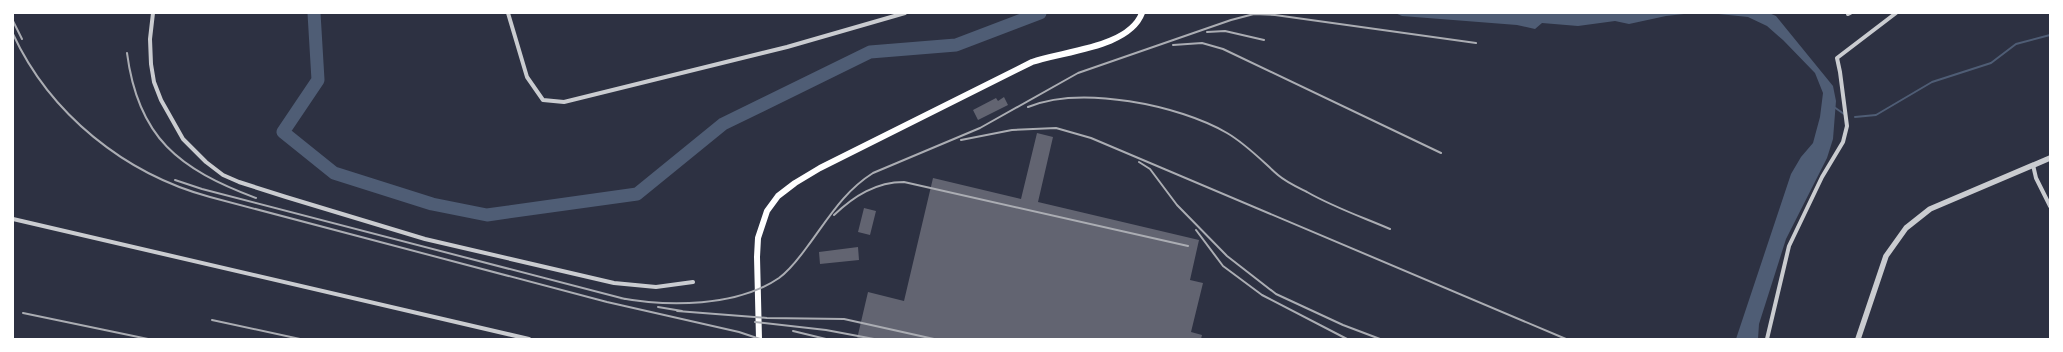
<svg xmlns="http://www.w3.org/2000/svg" width="2063" height="352" font-family="'Playfair Display',serif">
<style>
.water{fill:#4f5d75}
.lines{fill:none;stroke-linecap:round;stroke-linejoin:round}
.stream{stroke:#4f5d75;stroke-width:2}
.river{stroke:#4f5d75;stroke-width:13}
.building{fill:#626471}
.minor{stroke:#caccd0;stroke-width:4}
.tertiary{stroke:#caccd0;stroke-width:5.5}
.secondary{stroke:#fff;stroke-width:6}
.rail{stroke:#abadb3;stroke-width:2}
</style>
<rect width="100%" height="100%" fill="#2d3142"/>
<!-- water -->
<path class="water" d="M1395 13H1693L1666 16 1629 24 1615 21 1578 26 1542 23 1535 29 1517 25 1402 16Z
M1709 13H1769L1776 16 1833 86 1836 101 1833 139 1827 158 1786 239 1759 324 1758 339H1736L1791 174 1801 157 1813 143 1820 117 1823 93 1815 73 1783 40 1767 26 1748 17Z"/>
<g class="lines">
<!-- stream -->
<path class="stream" d="M1834 107 1844 114
M1855 117 1876 115 1932 82 1991 63 2016 44 2050 35"/>
<!-- river -->
<path class="river" d="M314 13 318 80 283 132 334 173 432 204 487 215 637 194 723 124 870 52 956 45 1040 13"/>
</g>
<!-- building -->
<path class="building" d="M1004 97 1008 105 978 120 973 110 996 98 998 101Z
M1037 133 1053 137 1038 202 1199 240 1190 280 1203 283 1191 332 1202 335 1201 339H857L868 292 904 301 933 178 1021 199Z
M864 208 876 211 870 235 858 232Z
M858 247 859 260 820 264 819 252Z"/>
<g class="lines">
<!-- minor -->
<path class="minor" d="M153 13 150 39 151 64 154 82 161 100 183 139 206 162 223 175 239 182 286 197 425 239 614 283 656 287 693 282
M508 13 527 77 543 100 564 102 787 47 905 13
M1848 14 1850 13
M2033 165 2036 178 2050 206
M13 219 529 339
M1767 339 1789 246 1822 177 1843 142 1847 126 1840 72 1837 58 1896 13"/>
<!-- tertiary -->
<path class="tertiary" d="M1858 339 1886 256 1906 228 1930 209 2050 158"/>
<!-- secondary -->
<path class="secondary" d="M759 339 757 257 758 238 767 211 778 196 795 183 820 168 1032 62C1063 51 1129 48 1142 13"/>
<!-- rail -->
<path class="rail" d="M13 21 22 39
M1207 32 1225 31 1264 40
M13 34C50 114 125 174 210 197L607 302 739 332 760 339
M1173 45 1202 43 1223 49 1441 153
M127 53C138 138 179 169 256 198
M1028 107C1081 85 1179 105 1227 133 1246 144 1261 160 1278 175 1286 182 1297 187 1307 192 1333 207 1362 217 1390 229
M961 140 1012 130 1056 128 1091 138 1566 339
M1139 162 1150 169 1177 205 1227 256 1276 294 1343 325 1380 339
M175 180 202 189 625 299
M834 215C854 196 876 182 904 182L1188 246
M1196 230 1223 266 1262 295 1347 339
M620 298C668 307 737 307 779 278 790 270 799 258 807 247 828 219 843 192 873 173L980 128 1078 73 1231 20 1254 14 1275 15 1476 43
M658 307 682 311
M677 311 767 318 844 319 934 339
M23 313 148 339
M212 320 300 339
M755 322 826 330 874 339
M793 331 826 339"/>
</g>
<!-- border -->
<rect width="2063" height="352" fill="none" stroke="#ffffff" stroke-width="28"/>
</svg>
